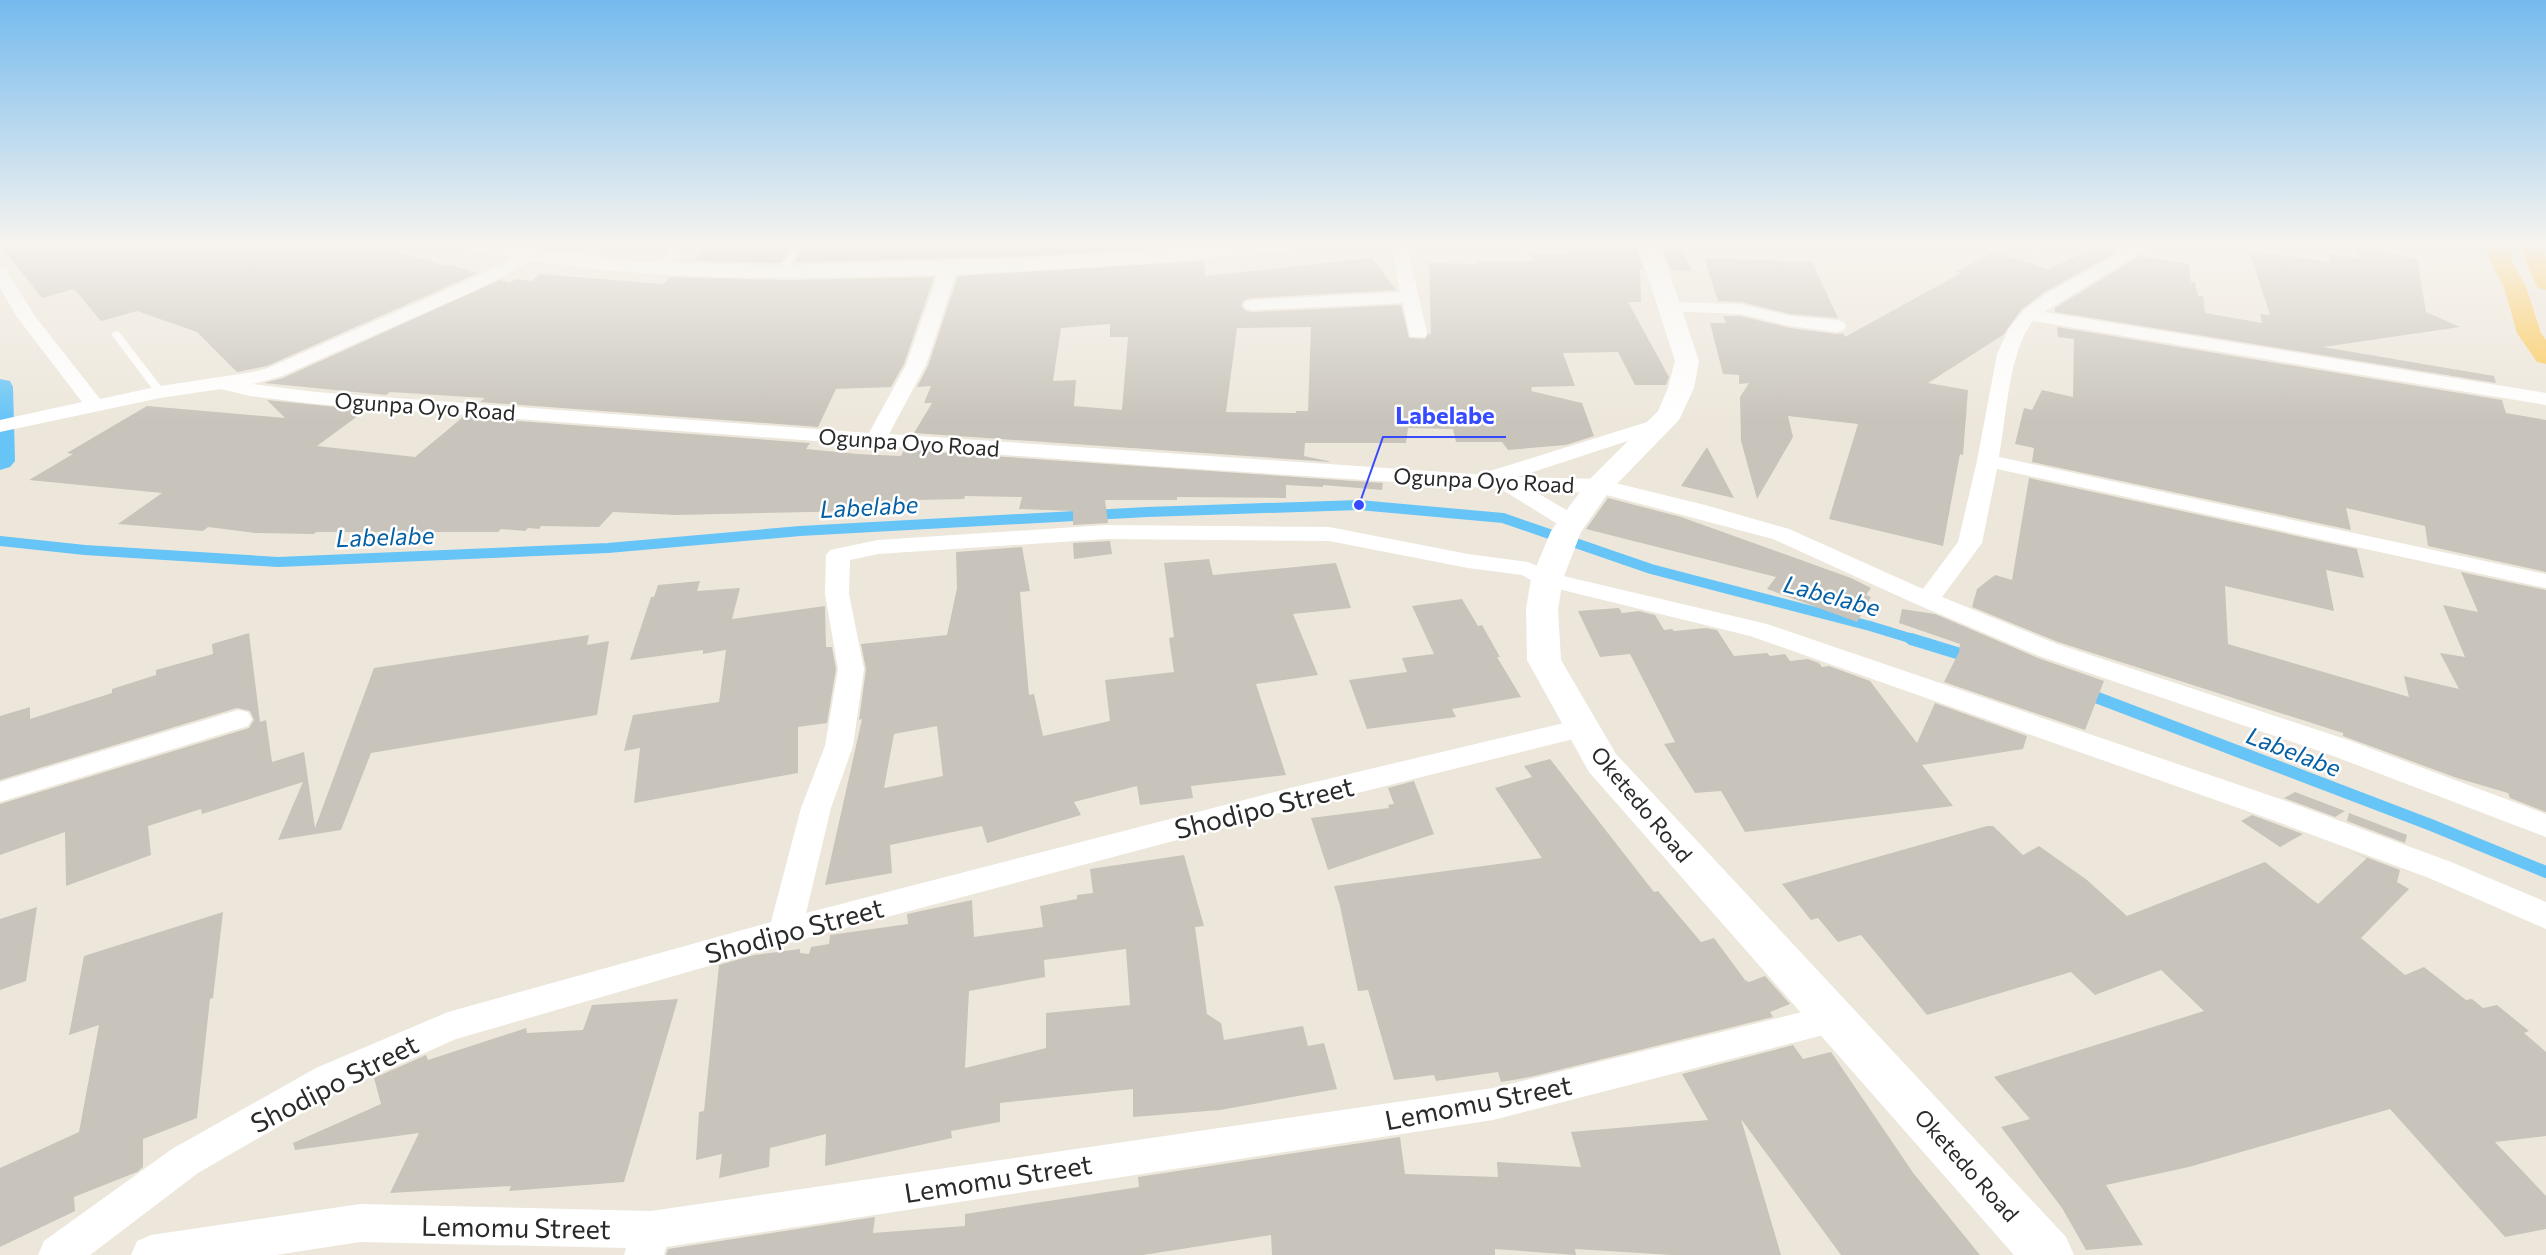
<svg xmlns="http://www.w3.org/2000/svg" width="2546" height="1255" font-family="Commissioner,sans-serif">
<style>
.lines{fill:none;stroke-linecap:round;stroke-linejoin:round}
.stream-far1{stroke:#66c4f7;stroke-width:10}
.stream{stroke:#66c4f7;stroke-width:12}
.canal{fill:#66c4f7;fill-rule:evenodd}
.building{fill:#c8c4bb;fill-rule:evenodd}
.service{fill:#fff;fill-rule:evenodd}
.minor{fill:#fff;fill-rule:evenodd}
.tertiary{fill:#fff;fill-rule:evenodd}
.secondary{fill:#fff;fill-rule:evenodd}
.trunk{fill:#fcc854;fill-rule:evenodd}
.labels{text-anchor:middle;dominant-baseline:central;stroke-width:5;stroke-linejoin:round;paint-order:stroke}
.street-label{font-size:22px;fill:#2a2a2a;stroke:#fff}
.water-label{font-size:24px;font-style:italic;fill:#045fa4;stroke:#fff}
.near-street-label{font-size:27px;fill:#2a2a2a;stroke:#fff}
.leader{fill:none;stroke:#364aff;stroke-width:2}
.callout-dot{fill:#364aff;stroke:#fff;stroke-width:2}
.callout-label{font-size:24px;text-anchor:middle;font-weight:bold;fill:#364aff;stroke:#fff;stroke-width:5;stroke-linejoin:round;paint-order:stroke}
</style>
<rect width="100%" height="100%" fill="#ede7db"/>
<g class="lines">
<!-- stream-far1 -->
<path class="stream-far1" d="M0 541 85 550 278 562 608 548 800 531 1147 512 1359 505 1503 518 1651 569 1870 626 1916 640"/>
<!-- stream -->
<path class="stream" d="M1911 639 1970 657
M2085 693 2431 825 2546 872"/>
<!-- canal -->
<path class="canal" d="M0 379 10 381 13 387 15 461 10 467 0 470Z"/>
</g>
<!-- building -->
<path class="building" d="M0 245H373L446 266 451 265 478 273 267 366 237 372 197 332 137 311 101 321 74 289 42 298Z
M706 245H792L781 263 695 261Z
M804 245H1191L1030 256 795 262Z
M1567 245H1636L1643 269H1640L1641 302H1628L1669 377 1666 385H1635L1618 352 1563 353 1575 386 1532 387 1531 391 1582 403 1594 436 1566 445 1508 450 1502 442H1456L1453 429 1408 428 1406 443H1305L1304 456 1332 462 914 433 932 403H924L931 386 917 387 928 366 958 276 1204 261 1205 276 1372 258 1396 290 1252 298 1244 300 1241 306 1246 311 1252 312 1401 305 1409 338 1425 339 1429 333 1431 335 1429 263 1478 264 1477 261H1533L1530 253 1568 254ZM1110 324V337H1128L1122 410 1074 406 1076 380 1053 381 1061 328ZM1311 327 1308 411H1296V413L1226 412 1237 328Z
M1662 245H1679L1692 271 1671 270Z
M2358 248 2417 258 2426 312 2460 327 2323 347 2494 376 2496 383 2055 312V308L2139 256 2189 264 2191 282H2195L2198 296H2203L2205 313 2262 323 2260 314 2270 315 2249 251 2331 262 2328 254 2359 258Z
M2093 249 2115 253 2043 293 2021 310 2003 335 1928 383 1968 390 1963 455 1960 454 1943 546 1829 519 1858 424 1788 416 1793 437 1757 499 1741 441 1740 397 1749 383 1739 384V375L1723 374 1710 323H1726L1723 316H1740L1790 328 1837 334 1843 333 1845 337 1961 273 1956 272 1993 252 2048 269Z
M1704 258 1812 262 1838 318 1790 314 1741 302 1718 301Z
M539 274 663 284 670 277 788 280 934 277 904 364 891 387 836 389 818 427 480 402 485 398 390 392 386 395 264 383 283 378 500 280 510 283 516 279 532 281Z
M2057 327 2502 400 2506 413 2546 420V572L2428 546 2425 526 2346 508 2351 530 2032 462 2034 448 2015 444 2024 408 2032 410 2042 390 2073 397 2074 339 2058 337Z
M267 400 366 410 317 446 415 457 463 417 810 443 806 449 858 454 901 456 904 450 1383 483 1382 490 1323 485V487L1286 485V498L1177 497V500H1105L1108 523 1073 525V511L1019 509 1022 497 965 496 964 499 916 500 914 504 861 502 857 511 676 515 613 512 599 527 541 526 539 529 528 528 525 531 501 529 498 532H316L314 534 255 533 208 527 203 531 118 524 162 493 29 480 73 454 67 453 147 406 285 418Z
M1707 447 1734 498 1681 486Z
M2029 478 2357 549 2364 578 2326 570 2334 611 2225 586 2228 644 2409 697 2404 676 2459 689 2440 653 2465 657 2443 605 2478 612 2461 572 2546 590V812L2510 798 2508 793 2457 778 2343 736V733L2058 642 1972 607 1977 589 1995 575 2012 580Z
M1608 498 1681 517 1851 578 1871 588 1866 595 1871 597 1857 622 1767 589 1776 577 1586 529Z
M1110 541 1112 554 1074 559 1073 543Z
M1022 547 1030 591 1020 592 1029 695 1034 694 1043 736 1110 721 1105 680 1174 672 1169 638 1174 637 1164 563 1209 559 1213 575 1336 563 1351 608 1293 614 1318 675 1256 684 1286 775 1191 786 1193 798 1140 805 1137 786 1074 802 1081 815 987 843 982 826 890 845 892 873 825 885 862 719 859 720 866 669 861 644 947 635 957 588 956 552ZM937 726 943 776 884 788 894 734Z
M700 581 697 591 740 588 732 619 825 606 826 647H832L836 669 827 723 798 727V773L634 803 640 748 624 751 633 715 719 702 726 650 703 654V650L630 660 651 597H654L658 585Z
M1462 599 1478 626 1482 625 1500 657H1497L1521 697 1452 709 1456 717 1367 729 1349 680 1407 672 1402 658 1434 654 1412 606Z
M1619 608 1622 613 1639 611 1655 615 1664 630 1672 629 1674 631 1706 628 1717 630 1734 656 1767 653 1770 656 1785 654 1790 661 1808 659 1819 663 1822 667 1829 666 1870 681 1917 743 1935 703 2027 736 2023 749 1922 765 1953 806 1745 832 1721 791 1695 793 1664 744 1675 742 1630 654 1600 657 1578 611Z
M1902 609 1935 614 2038 658 2104 681 2085 730 1944 682 1959 652 1960 644 1899 623Z
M249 633 260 722 266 720 272 762 304 752 315 828 374 668 589 635 587 645 609 641 597 715 371 753 341 830 278 840 303 782 202 814 201 809 148 826 151 855 66 886 65 832 0 855V804L249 728 254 720 250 711 237 708 0 780V716L30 707V719L112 693V689L156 675V670L213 654 212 644Z
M1550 759 1654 892 1658 891 1701 942 1714 938 1745 980 1749 982 1765 976 1790 1004 1770 1012 1773 1017 1530 1077 1501 1082 1498 1072 1436 1081 1434 1075 1394 1080 1368 990 1358 991 1340 906 1334 886 1542 858 1495 788 1532 777 1524 766Z
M1414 781 1434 834 1328 870 1311 818 1389 808 1388 805 1394 804 1388 788Z
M2295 792 2345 811 2335 817 2284 798Z
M2349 813 2407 835 2405 843 2347 821Z
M2252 815 2263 819 2303 834 2280 847 2241 821Z
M1987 826H1993L2023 855 2039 846 2087 880 2127 916 2265 862 2318 904 2367 858 2350 851 2400 870 2397 882 2409 889 2361 938 2405 975 2424 967 2466 1000 2472 999 2483 1008 2497 1005 2529 1031 2524 1033 2546 1052V1136L2495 1142 2546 1196V1229L2505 1237 2390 1109 2189 1167 2106 1185 2143 1245 2086 1250 2062 1208 2001 1127 2030 1119 1994 1077 2204 1011 2161 970 2095 995 2071 972 1927 1015 1861 935 1838 942 1818 918 1811 920 1782 884Z
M1184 855 1204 926 1195 927 1207 1014 1221 1023 1224 1040 1303 1026 1308 1046 1324 1043 1337 1089 1220 1110 1133 1117V1089L1000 1103V1122L951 1131 952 1138 825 1166 826 1134 770 1148 769 1167 719 1178 722 1154 696 1160 699 1112 704 1111 719 965 754 955 800 949V953L809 954 811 947 829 944 830 935 908 924 907 914 972 900 974 937 1043 927 1040 906 1077 899V895L1093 893 1090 869ZM1126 949 1130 1005 1046 1013V1048L965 1068 969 991 1045 977 1044 960Z
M37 907 26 981 0 990V919Z
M223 912 213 998 210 999 197 1118 143 1139V1167L137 1172 74 1197 75 1211 0 1247V1168L79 1132 99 1025 69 1035 84 956Z
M678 999 624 1182 509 1191 511 1186 390 1193 419 1133 295 1150 293 1143 381 1104 374 1078 426 1055 428 1060 526 1028 527 1033 583 1030 592 1005Z
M1793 1045 1803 1059 1831 1052 1914 1174 1980 1255H1841L1741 1119 1781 1255H1672L1575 1249 1576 1255 1495 1249V1255H1272L1271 1235 1143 1255H666L668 1249 875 1217 873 1233 965 1226V1214L1139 1187 1138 1177 1400 1137 1405 1174 1498 1177 1497 1162 1581 1167 1571 1132 1708 1120 1682 1074Z"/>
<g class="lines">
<!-- service -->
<path class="service" d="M591 245H601L572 263 565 261Z
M675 245H683L662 272H656V268Z
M794 245H802L785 275H779L777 273Z
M116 331 119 332 164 390V394H156L111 334Z"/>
<!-- minor -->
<path class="minor" d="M1391 245H1407L1427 333 1425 337H1411L1409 333 1403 303 1252 310 1246 309 1243 305 1246 301 1252 300 1400 292Z
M2133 245H2153L2044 312 2546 393V405L2033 321C2009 350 2006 419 1999 457L2546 574V588L1997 469 1982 543 1942 597 2057 644 2348 740 2546 814V837L2328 754 2039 656 1918 605 1773 539 1599 493 1534 491 1580 518 1584 523 1580 528 1572 530 1564 528 1501 489 1154 466 316 404 250 396 221 389 160 398 0 432V420L82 402 17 317 0 288V268L6 269 34 315 100 399 160 386 253 372 268 368 464 282 528 251 536 256 534 260 476 290 282 376 253 384 316 392 869 433 906 365 940 268 943 264H955L958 268 926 365 889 434 1488 475 1490 471 1660 418 1667 420 1670 424 1667 428 1518 477 1599 479 1705 505 1789 529 1923 589 1958 542 1977 461 1997 354 2009 328 2023 311 2044 295Z
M1669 302 1740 304 1790 316 1837 320 1844 322 1846 326 1844 330 1837 332 1790 326 1740 314 1663 311 1660 307 1663 303Z
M1106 525 1329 527 1468 554 1528 562 1555 574 1767 624 2286 801 2451 862 2546 902V929L2429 878 2264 817 1750 636 1538 584 1522 575 1468 568 1329 541 1106 539 878 554 850 560 849 594 864 669 853 746 831 808 806 913 1294 787 1581 719 1591 721 1595 728 1591 735 1581 737 1294 809 785 944 456 1039 342 1090 198 1173 90 1255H38L44 1241 172 1149 316 1068 448 1012 771 922 801 808 825 746 838 669 825 594 826 555 830 550 878 540Z
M238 710 248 712 252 719 248 726 0 802V782Z
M1835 1004 1847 1009 1852 1019 1847 1029 1493 1120 666 1247 664 1255H624L626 1248 360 1242 276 1255H131L137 1241 151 1235 360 1204 651 1211 1493 1088Z"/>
<!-- tertiary -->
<path class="tertiary" d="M1638 245H1660L1699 361 1694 388 1679 420 1609 492 1581 532 1563 579 1558 609 1561 660 1616 754 2066 1237 2074 1255H2014L1589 772 1527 660 1526 609 1531 579 1551 531 1589 480 1658 411 1668 388 1675 361Z"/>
<!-- secondary -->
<path class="secondary" d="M467 245H509L628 261 778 265 1030 258 1220 245H1292L1289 250 1281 251C1152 265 1022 273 893 276 753 280 616 279 478 251L470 250Z"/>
<!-- trunk -->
<path class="trunk" d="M2487 245H2509L2512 261 2526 287 2541 333 2546 340V364L2537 362 2517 333 2504 287 2490 261Z
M2519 245H2541L2546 257V290L2538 288 2535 283Z"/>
</g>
<!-- sky -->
<linearGradient id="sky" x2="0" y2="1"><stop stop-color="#74baee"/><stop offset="0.58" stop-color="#f7f4ef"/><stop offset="1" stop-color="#f7f4ef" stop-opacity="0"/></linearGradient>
<rect width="2546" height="420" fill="url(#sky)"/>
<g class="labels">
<!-- street labels -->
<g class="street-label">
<text transform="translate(425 406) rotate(4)">Ogunpa Oyo Road</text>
<text transform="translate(909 442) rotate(4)">Ogunpa Oyo Road</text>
<text transform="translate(1484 480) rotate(3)">Ogunpa Oyo Road</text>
<text transform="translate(1642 804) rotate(50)">Oketedo Road</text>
<text transform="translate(1967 1165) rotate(48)">Oketedo Road</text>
</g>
<!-- water labels -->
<g class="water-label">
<text transform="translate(869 506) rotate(-3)">Labelabe</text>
<text transform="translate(385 536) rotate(-2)">Labelabe</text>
<text transform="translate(1832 595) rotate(15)">Labelabe</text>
<text transform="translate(2294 751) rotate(21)">Labelabe</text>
</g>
<!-- near-street labels -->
<g class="near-street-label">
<text transform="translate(1264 807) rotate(-14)">Shodipo Street</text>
<text transform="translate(794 930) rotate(-15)">Shodipo Street</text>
<text transform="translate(334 1083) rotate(-27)">Shodipo Street</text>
<text transform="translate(1478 1102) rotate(-11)">Lemomu Street</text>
<text transform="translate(998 1178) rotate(-9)">Lemomu Street</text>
<text transform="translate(516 1227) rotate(1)">Lemomu Street</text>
</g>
</g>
<!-- callouts -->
<path class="leader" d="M1359 505L1383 437H1506"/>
<circle class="callout-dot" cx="1359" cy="505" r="6"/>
<g class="callout-label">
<text x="1445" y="424">Labelabe</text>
</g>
</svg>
